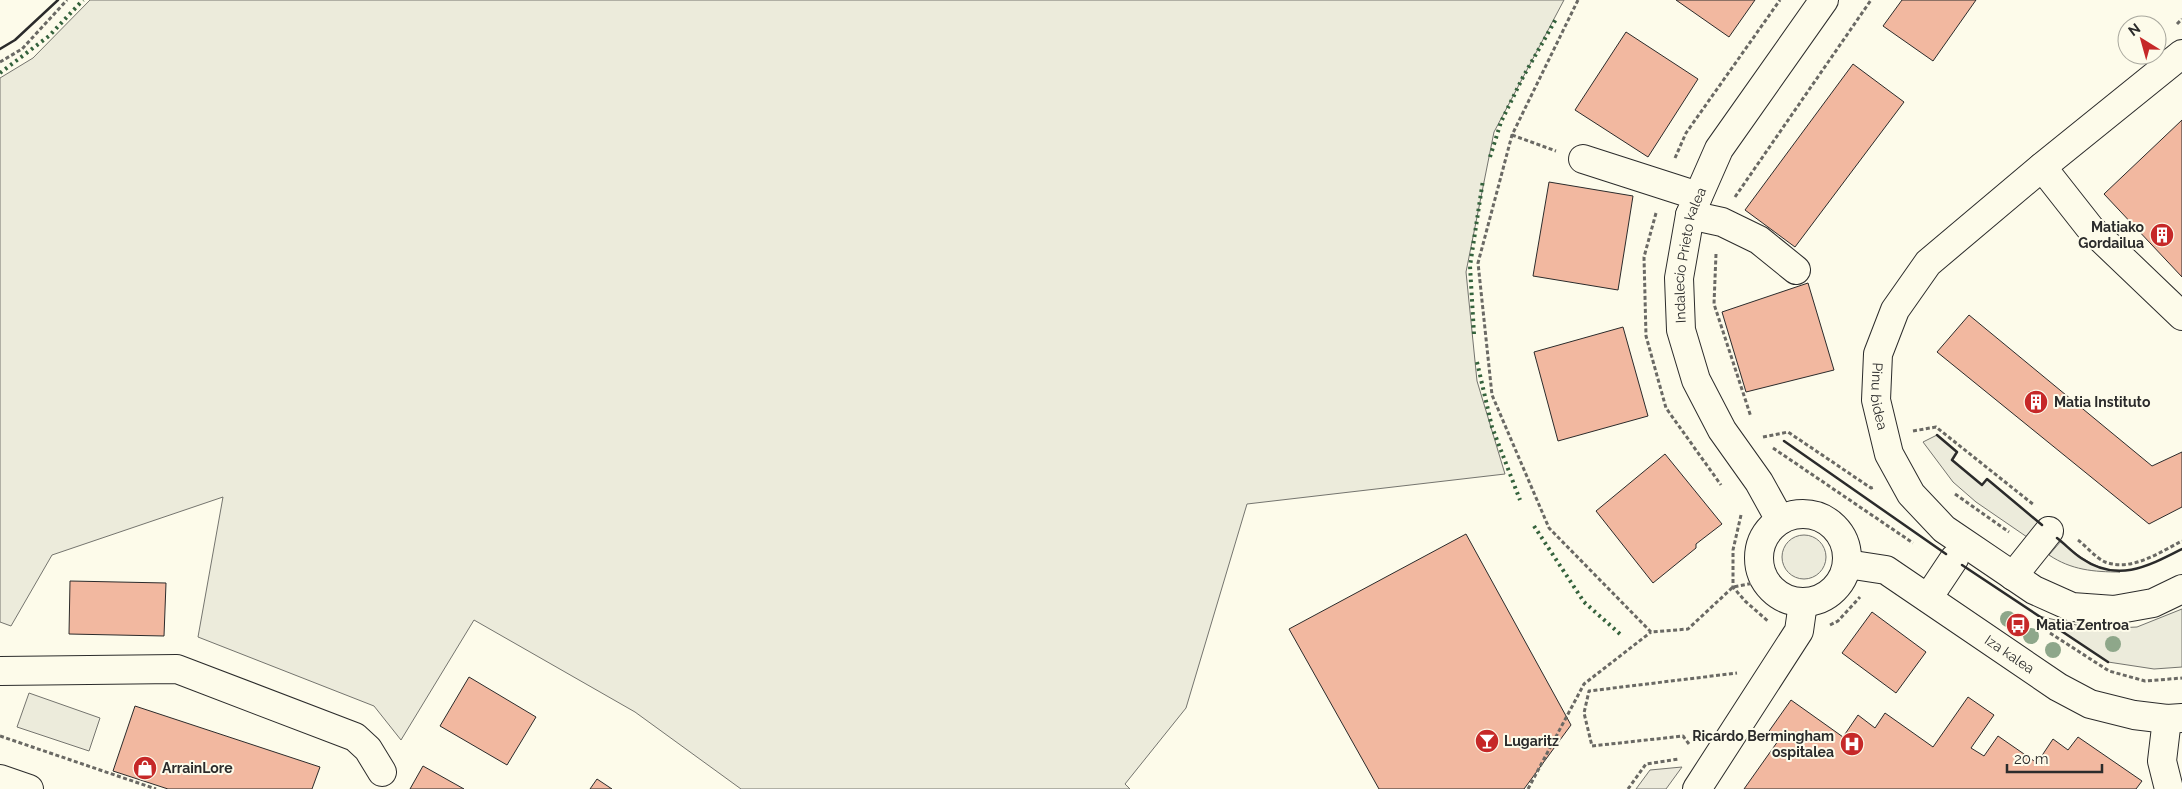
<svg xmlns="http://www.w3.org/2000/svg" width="2182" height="789" font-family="Raleway,sans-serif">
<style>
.green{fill:#ecebdb;stroke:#74746e}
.parking{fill:#eceadb;stroke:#74746e}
.building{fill:#f2b8a0;stroke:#2b2b2b}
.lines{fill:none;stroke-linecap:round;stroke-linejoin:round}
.minor-casing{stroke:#2b2b2b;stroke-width:30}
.path{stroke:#6a6964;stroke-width:3;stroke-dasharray:4 2.5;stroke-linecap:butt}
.minor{stroke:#fdfbea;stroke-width:28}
.hedge{stroke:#34623c;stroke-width:4;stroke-dasharray:2.5 4;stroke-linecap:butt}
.wall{stroke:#2b2b2b;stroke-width:2.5}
.tree{fill:#8ea78a}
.labels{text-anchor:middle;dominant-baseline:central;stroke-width:4;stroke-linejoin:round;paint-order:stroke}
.poi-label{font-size:14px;font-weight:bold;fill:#2b2b2b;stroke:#fdfbea;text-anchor:start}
.street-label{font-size:14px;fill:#2b2b2b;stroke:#fdfbea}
</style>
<rect width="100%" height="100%" fill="#fdfbea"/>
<!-- green -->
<path class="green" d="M90 0H1564L1494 132 1466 272 1477 381 1505 474 1247 504 1186 708 1125 784 1130 789H741L635 712 474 620 401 740 374 706 198 637 223 497 52 555 11 626 0 622V78L33 58Z
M1937 435 1957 452 1952 460 1982 485 1987 479 2038 522 2027 537 1976 502 1953 482 1923 442Z
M1782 557a22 22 0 1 1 44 0a22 22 0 1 1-44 0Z
M2061 541C2079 557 2095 569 2120 572 2094 572 2071 570 2049 555Z
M2182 609V667L2154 669 2108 662 2039 616 2093 629 2137 627Z
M29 693 100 718 89 751 17 727Z"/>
<!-- parking -->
<path class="parking" d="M1682 767 1666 789H1636L1650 770Z"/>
<!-- building -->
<path class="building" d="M1676 0H1755L1729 37Z
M1902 0H1976L1933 61 1883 26Z
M1626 32 1698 79 1648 157 1575 110Z
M1853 64 1904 102 1795 247 1745 210Z
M2182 120V277L2104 194Z
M1549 182 1633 196 1618 290 1533 276Z
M1808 283 1834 370 1746 392 1722 312Z
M1969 315 2152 466 2182 452V507L2149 524 1937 352Z
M1623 327 1648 416 1558 441 1534 352Z
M1665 454 1722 524 1696 544V548L1653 583 1596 511Z
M1466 534 1571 725 1524 789H1379L1289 629Z
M70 581 166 583 164 636 69 634Z
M1872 612 1926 652 1896 693 1842 653Z
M469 677 536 717 507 765 440 726Z
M1968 697 1994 715 1971 748 1984 756 1998 736 2037 763 2053 739 2068 750 2078 737 2142 781 2136 789H1744L1778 741 1767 734 1791 700 1843 737 1858 715 1875 728 1885 713 1933 747Z
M135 706 320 767 312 789H168L113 771Z
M423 766 464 789H410Z
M597 779 612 789H590Z"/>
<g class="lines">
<!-- minor casing -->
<g class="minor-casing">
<g id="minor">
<path id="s1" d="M2182 54 2042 167 1928 263 1895 310 1878 354 1876 400 1889 454 1911 494 1944 529 2034 590 2072 607 2114 610 2153 603 2182 589"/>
<path d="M1583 159 1698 196"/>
<path d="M2042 167 2090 228 2182 316"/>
<path d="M1690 215 1722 222 1759 240 1796 270"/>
<circle cx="1803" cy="558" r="44"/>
<path id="s2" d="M1780 520 1759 482 1722 430 1696 380 1681 330 1679 278 1690 215 1719 149 1824 0"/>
<path id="s3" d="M1847 564 1886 570 2058 687 2090 704 2134 715 2167 719 2182 718"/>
<path d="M2013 576 2049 531"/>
<path d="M1928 598 1954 559"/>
<path d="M0 671 177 669 355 737 368 749 382 772"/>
<path d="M2167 719 2162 761 2169 789"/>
<path d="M0 779 29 789"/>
<path d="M1697 789 1799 631 1803 603"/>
</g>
</g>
<!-- path -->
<path class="path" d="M1578 0 1512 135 1478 263 1492 395 1549 528 1651 632 1688 629 1733 587 1764 581
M2177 24 2182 19
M0 62 22 49 67 0
M1512 135 1556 151
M1675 158 1686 133 1780 0
M1735 197 1871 0
M1656 213 1644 257 1646 336 1666 408 1721 485
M1716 254 1714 304 1751 417
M1913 431 1936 427 2034 505
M1763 437 1788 432 1871 488 1874 487
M1773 448 1913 543
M1955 494 2009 532
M1741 515 1733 550V587L1745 601 1769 622
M2078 540C2086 546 2096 558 2105 562 2132 572 2160 552 2182 541
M1830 625 1838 621 1860 597
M2050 633 2109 671 2145 681 2182 678
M0 736 156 789
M1689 744 1683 736 1592 746 1584 713 1589 691 1737 673
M1528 789 1584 684 1651 632
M1628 789 1646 764 1679 759"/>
<!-- minor -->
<use href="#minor" class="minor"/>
<!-- hedge -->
<path class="hedge" d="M0 73 49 36 83 0
M1490 157 1501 122 1523 77 1556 19
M1474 334 1470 266 1483 180
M1477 362 1492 427 1520 500
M1534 526 1584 602 1620 634"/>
<!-- wall -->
<path class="wall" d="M0 49 15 40 58 0
M1937 435 1957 452 1952 460 1982 485 1987 479 2042 525
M1784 441 1946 554
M2057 538C2065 544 2072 552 2081 558 2117 583 2147 567 2182 549
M1962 565 2108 662"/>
</g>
<!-- trees -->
<g class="tree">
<circle cx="2008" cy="619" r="8"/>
<circle cx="2031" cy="636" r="8"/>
<circle cx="2113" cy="644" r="8"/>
<circle cx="2053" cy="650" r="8"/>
</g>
<!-- icons -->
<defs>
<g id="building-disc" transform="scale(1.25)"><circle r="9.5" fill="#c62828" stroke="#fdfbea"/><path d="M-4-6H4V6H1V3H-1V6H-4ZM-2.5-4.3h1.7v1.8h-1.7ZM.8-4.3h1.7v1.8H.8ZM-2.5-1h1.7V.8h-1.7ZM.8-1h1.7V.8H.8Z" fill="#fff"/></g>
<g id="bus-disc" transform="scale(1.25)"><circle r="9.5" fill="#c62828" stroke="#fdfbea"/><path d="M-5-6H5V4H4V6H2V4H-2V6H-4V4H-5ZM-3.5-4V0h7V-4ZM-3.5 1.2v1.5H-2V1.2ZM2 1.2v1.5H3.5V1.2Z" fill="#fff"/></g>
<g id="bar-disc" transform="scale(1.25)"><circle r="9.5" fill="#c62828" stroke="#fdfbea"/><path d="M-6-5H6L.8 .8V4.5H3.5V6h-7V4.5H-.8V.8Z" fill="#fff"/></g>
<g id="hospital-disc" transform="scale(1.25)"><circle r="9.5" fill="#c62828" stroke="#fdfbea"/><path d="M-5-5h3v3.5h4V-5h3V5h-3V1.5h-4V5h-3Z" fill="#fff"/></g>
<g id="shop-disc" transform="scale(1.25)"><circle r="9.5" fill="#c62828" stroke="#fdfbea"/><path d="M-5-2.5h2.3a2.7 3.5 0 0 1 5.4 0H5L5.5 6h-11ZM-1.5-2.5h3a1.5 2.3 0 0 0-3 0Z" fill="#fff"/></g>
</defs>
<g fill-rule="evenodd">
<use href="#building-disc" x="2162" y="235"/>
<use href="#building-disc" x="2036" y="402"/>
<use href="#bus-disc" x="2018" y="625"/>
<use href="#bar-disc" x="1487" y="741"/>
<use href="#hospital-disc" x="1852" y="744"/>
<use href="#shop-disc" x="145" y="768"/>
</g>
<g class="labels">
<!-- poi labels -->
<g class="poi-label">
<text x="2144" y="227" text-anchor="end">Matiako<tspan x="2144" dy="16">Gordailua</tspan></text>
<text x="2054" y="402">Matia Instituto</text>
<text x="2036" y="625">Matia Zentroa</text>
<text x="1834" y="736" text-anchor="end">Ricardo Bermingham<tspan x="1834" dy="16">ospitalea</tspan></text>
<text x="1504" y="741">Lugaritz</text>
<text x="162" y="768">ArrainLore</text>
</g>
<!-- street labels -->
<g class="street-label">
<text stroke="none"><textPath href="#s2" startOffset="292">Indalecio Prieto kalea</textPath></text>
<text stroke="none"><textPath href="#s1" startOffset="476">Pinu bidea</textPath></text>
<text stroke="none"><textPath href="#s3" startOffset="189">Iza kalea</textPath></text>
</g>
</g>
<!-- north arrow -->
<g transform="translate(2142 40) rotate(323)"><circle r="24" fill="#fdfbea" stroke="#a9a89e"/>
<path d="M0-4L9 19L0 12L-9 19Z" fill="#c62828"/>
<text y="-8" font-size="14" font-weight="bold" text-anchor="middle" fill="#2b2b2b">N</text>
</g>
<!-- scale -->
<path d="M2007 764v8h95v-8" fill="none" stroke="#2b2b2b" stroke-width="2.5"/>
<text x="2014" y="764" font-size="15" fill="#2b2b2b" stroke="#fdfbea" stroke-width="4" paint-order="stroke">20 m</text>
</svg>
